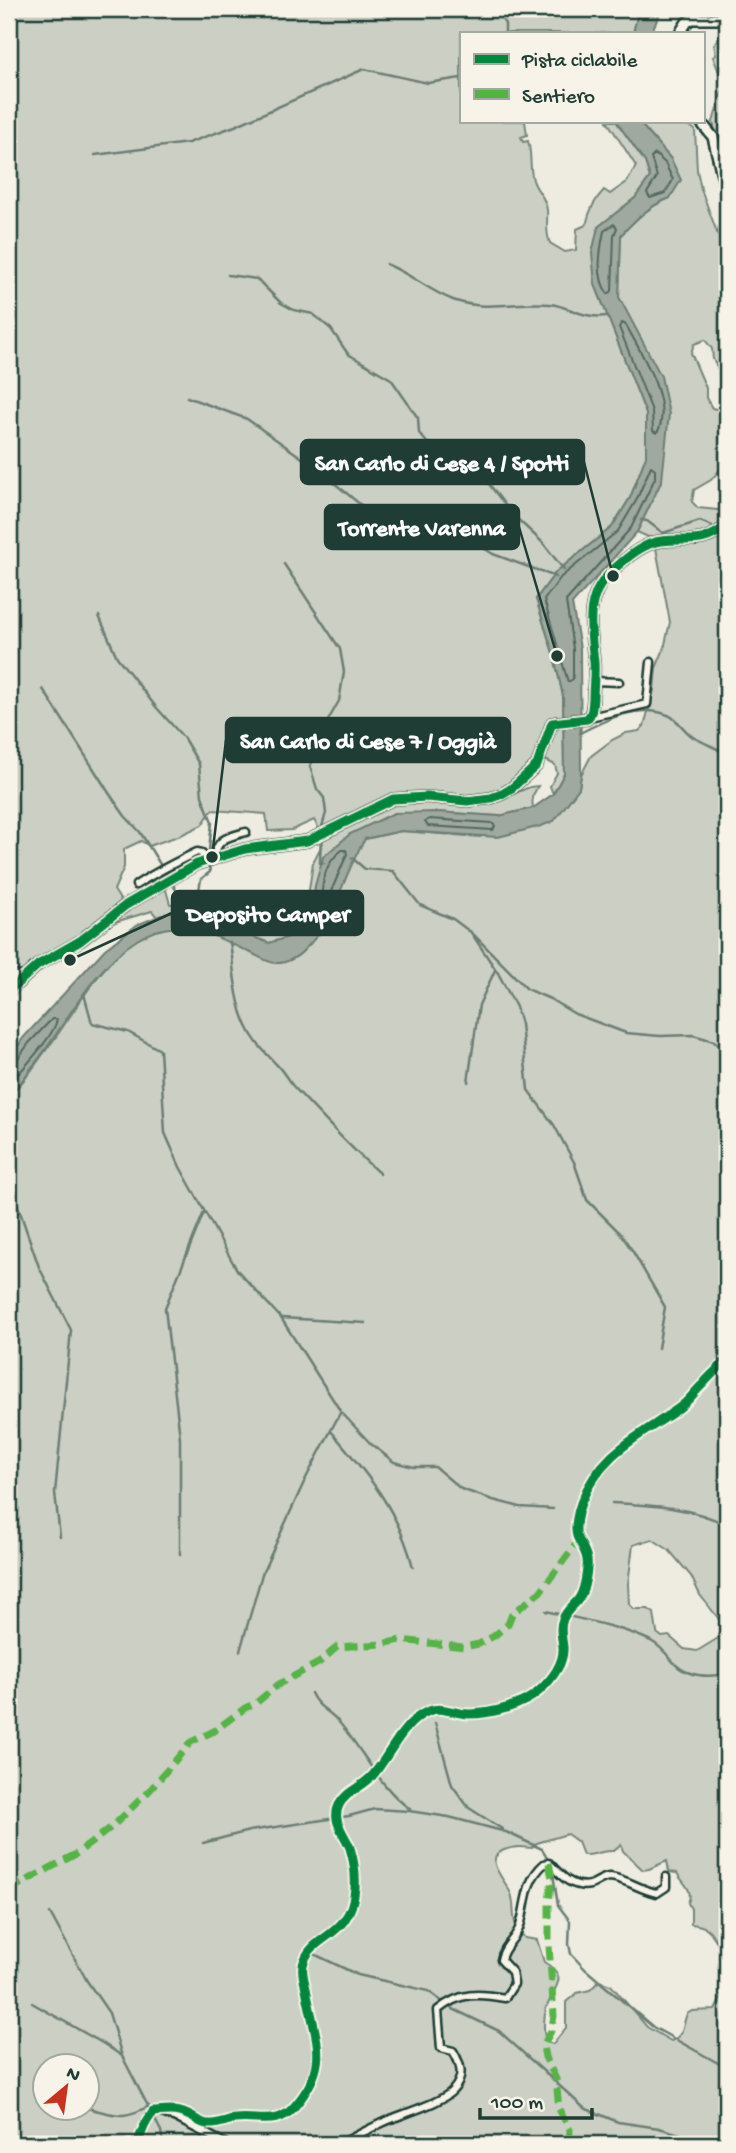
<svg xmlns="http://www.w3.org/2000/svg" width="736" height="2153" font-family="'Gochi Hand',sans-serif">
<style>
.green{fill:#cccfc4;stroke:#76867c;stroke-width:2;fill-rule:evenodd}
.water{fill:#9fa99f;stroke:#6c7e74;stroke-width:2}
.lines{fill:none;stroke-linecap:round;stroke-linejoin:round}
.shore{stroke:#52685f;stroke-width:2}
.stream{stroke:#6c7e74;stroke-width:2.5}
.street-casing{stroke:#1f3d34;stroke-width:11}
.secondary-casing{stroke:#1f3d34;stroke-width:14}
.street{stroke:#f7f3e8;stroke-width:6}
.secondary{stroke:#f7f3e8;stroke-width:9}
.quiet{stroke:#55b346;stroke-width:7;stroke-dasharray:14 7;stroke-linecap:butt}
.cycleway-casing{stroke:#f7f3e8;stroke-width:13}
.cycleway{stroke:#00873e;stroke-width:9}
.leader{fill:none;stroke:#1f3d34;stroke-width:2.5}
.callout-dot{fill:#1f3d34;stroke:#f7f3e8;stroke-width:2.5}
.callout{fill:#1f3d34;stroke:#1f3d34;stroke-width:2.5}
.callout-label{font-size:23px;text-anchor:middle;font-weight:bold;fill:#fff}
</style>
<rect width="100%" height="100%" fill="#eeece1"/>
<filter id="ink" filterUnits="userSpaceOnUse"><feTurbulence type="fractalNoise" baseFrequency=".0143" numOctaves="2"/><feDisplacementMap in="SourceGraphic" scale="14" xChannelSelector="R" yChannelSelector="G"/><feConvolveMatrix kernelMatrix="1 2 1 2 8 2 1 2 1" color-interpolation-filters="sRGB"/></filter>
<g filter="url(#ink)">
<!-- green -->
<path class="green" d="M9 9H639L633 33H461V121H525L527 135 521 137 523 142 528 141C532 154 529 167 533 180 536 191 546 197 547 210 548 222 545 231 550 243L565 252 576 250 577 229 586 225C589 212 594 200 604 190L610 194 627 182 636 166 607 121H616L645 162 650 177 635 198 598 227 595 284 646 414V456L630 498 612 527 556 572 536 599 554 656 563 696 564 774 553 794 550 786 557 773 555 765 542 758 503 798 530 787 538 786 532 797 533 808 499 816 436 812 350 834 315 886 312 914 292 936 269 943 207 919 171 911 157 917 152 911 115 922 24 976 9 975C9 962 7 950 17 941L9 933ZM212 810 266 814 268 831 292 830 314 820 321 833 323 843 313 862 308 897 306 902 297 908 288 911 256 909 254 919 219 916 218 906 192 902 170 904 164 883 124 906 114 890 124 867V849L141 841 149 846 181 835 202 825Z
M727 26V179L713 122 724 85 713 57 716 55 714 45Z
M638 121C654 121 684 119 695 130L697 170 701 189 718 235 727 239V388L713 359 712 349 705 340 694 344 691 353 706 388V398L712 408 721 410 727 403V462L711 480 694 490 692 502 698 508 727 511V521L708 534 700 536 648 537 637 532 662 480 619 297 621 235C636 219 649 206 670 198L671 159Z
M727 531V1950C707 1939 719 1927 691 1924V1909L688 1903C694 1889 683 1884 677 1873L669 1872 667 1861 649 1869 643 1870 623 1851 621 1845 614 1851C600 1850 594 1856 583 1855L578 1842 567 1834 537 1843 531 1848C521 1847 514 1846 504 1850 480 1860 509 1882 512 1897 516 1916 509 1920 525 1938L537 1940 544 1962C569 1977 556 1984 548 2004 544 2011 542 2035 547 2042L553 2044 566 2028V2002L577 1993 590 1990 599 1981 611 1985 647 2027 671 2041C684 2036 682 2026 687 2014L692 2011 715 2010 727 1987V2144H600L596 2142 590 2144H9V1094C24 1084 36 1063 47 1049 83 1004 123 910 196 929 223 936 249 952 275 963L319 934 353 859 365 839 401 831 480 837 579 788 581 775 591 756 612 740 626 733 639 731 644 726 654 690 656 668 664 649 670 622 656 548C673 541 680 547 696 546 707 544 718 538 727 531ZM652 1539 669 1550 691 1576 700 1595 722 1623 720 1637 697 1651 684 1649 669 1636 662 1637 657 1633 654 1613 648 1609H634L629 1604 628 1584 633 1545ZM46 2066H88V2108H46Z"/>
<!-- water -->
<path class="water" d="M639 9H662L651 33H633Z
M616 121H638L671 159 681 180 670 198C649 206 636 219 621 235L619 297 661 376 669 414 662 480 637 532 572 604 580 648 581 775 579 788 554 821 541 826 498 837 401 831 365 839C343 874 335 922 304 950 298 957 285 964 276 963 268 963 258 956 251 953 211 935 179 913 137 940 91 969 67 1024 33 1066 26 1075 19 1087 9 1094V1060L23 1038 105 949 137 925 171 911 207 919 269 943 292 936 312 915 315 886 323 857 350 834 394 813 436 812 499 816 533 808 553 794 564 774 563 696 554 656 536 599 556 572 612 527 630 498 646 456V414L595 284 592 253 598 227 635 198 650 177 645 162Z"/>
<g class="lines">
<!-- shore -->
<path class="shore" d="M655 154 665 163 673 180 665 193 650 198 647 193 657 177 651 158Z
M614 224 617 228 614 235 612 291 608 294C595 278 600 250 604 231Z
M622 323 626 325C640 351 674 404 657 433L653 431 652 411 619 327Z
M651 466 655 469V478L631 528 566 601 573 649V679L568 682 544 600 561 577 618 531 636 501Z
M429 819 492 823 495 826 493 830 428 826 425 822Z
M342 850H346L347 854 327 901 323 902 321 899C323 878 325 863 342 850Z
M9 1063 17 1060 29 1043 52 1019H57C55 1036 21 1070 9 1085"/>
<!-- stream -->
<path class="stream" d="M496 9 505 24V33
M95 155 188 143 235 126 364 69 428 83 461 78
M386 264C411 274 429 291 453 300 486 312 517 301 550 304 572 307 582 319 608 316
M228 275 257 279 281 303 294 310 313 314 331 329 348 354 391 379 418 418 419 433 429 445 445 450 463 461 486 480 511 513 543 543 564 570
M187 397 247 419 315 467 362 506 382 514 395 515 413 528 471 540 493 554 556 577
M641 520 647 521 663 533 700 521 712 526 715 530
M719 535 727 543
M284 564 340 649 344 672 339 701 326 724 310 766 317 789 324 798 326 813 321 830 320 863H324
M99 616 117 657 156 707 183 737 199 764 202 796 212 822 208 859 210 872 201 879 194 917
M43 689 109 793 125 816 140 832 193 917
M580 733C605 720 639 703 668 715 678 719 684 731 693 737 704 743 716 748 727 754
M352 858 365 869 393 871 420 905 453 919 469 931
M470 931 498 973 516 1007 521 1024 528 1090 554 1125 574 1162 587 1200 620 1233 632 1250 665 1307 658 1348
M474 935 527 989 550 999 575 1014 626 1033 660 1036 693 1035 714 1041 727 1052
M230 942C234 969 235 1001 247 1026 254 1042 265 1052 276 1064 283 1071 287 1079 293 1086 321 1116 349 1147 380 1174
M84 994 92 1023 128 1032 160 1050 165 1133 180 1167 237 1270 281 1318 341 1412 371 1444 394 1462 414 1467H435L461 1489 493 1500 520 1507 553 1509
M468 1082 479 1005 495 970
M9 1180 39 1267 71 1330 55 1493 60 1537
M282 1318 366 1323
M331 1431C368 1475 398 1509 413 1567
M612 1503C652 1505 691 1507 727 1525
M180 1554V1438L165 1308 204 1212
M546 1611C579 1619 620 1626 651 1641 662 1647 667 1655 675 1664 688 1677 710 1677 727 1674
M240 1651 262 1574 305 1480 340 1413
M311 1693C317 1707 328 1710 337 1720 363 1749 378 1786 410 1809
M435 1723 452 1785 469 1808 502 1829
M203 1843 249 1831 349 1816 375 1809 409 1811 449 1817 506 1832 542 1849 549 1862
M552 1868 558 1905 570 1921 569 1944 571 1954 585 1969 653 2027 727 2068
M50 1913 87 1981 109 2013 122 2056 161 2131 163 2144
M314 1954 358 1975 428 1991 451 2008 499 2031 584 2108 618 2122 659 2128 714 2144
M32 2003 104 2044 122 2056
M87 2108C115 2114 121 2121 149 2106"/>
<!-- street casing -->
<g class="street-casing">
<path id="street" d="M594 681 619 682
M590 717 647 704 651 662
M214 859C216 838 228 837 246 832
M136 885C156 872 176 862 197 852L202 853 205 862
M9 975 24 976
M159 2112 176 2118 226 2144
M137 2144 145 2124 153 2112C168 2111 178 2109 192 2117 197 2120 201 2123 207 2124 218 2125 226 2120 235 2119 258 2116 277 2127 294 2107 331 2064 316 2043 307 1994 306 1986 301 1974 303 1965 310 1933 351 1940 355 1888 356 1874 354 1861 350 1848 345 1834 331 1821 339 1805 346 1791 363 1787 373 1775 390 1755 403 1721 429 1711 443 1706 455 1714 469 1714 490 1714 523 1706 539 1691 551 1680 564 1664 563 1647 562 1637 559 1628 563 1619 566 1611 572 1607 577 1601 584 1593 586 1579 587 1568 589 1555 582 1548 577 1536 574 1528 578 1511 581 1503 600 1452 639 1437 679 1408 689 1401 694 1392 703 1384 710 1375 720 1368 727 1359
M340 2144C354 2137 369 2129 384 2122 401 2114 442 2103 453 2090 465 2077 461 2064 453 2051L441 2048 438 2010C460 1992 478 1993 505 1998L514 1984 512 1972 501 1960C503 1946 516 1939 520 1926 527 1903 524 1882 544 1864L549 1863C560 1874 571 1889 590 1885 597 1883 602 1877 610 1877 627 1879 640 1890 657 1893L666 1887V1877"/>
</g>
<!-- secondary casing -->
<g class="secondary-casing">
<path id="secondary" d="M680 33 687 22 692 19H727
M700 121 713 137 727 196
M9 991 38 965 80 941 126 905 197 864 245 849 307 841 393 799 427 797 467 801 491 798 502 794 512 788 537 765 552 723 587 719C593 713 592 707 593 699 593 687 595 674 594 662 591 631 584 600 608 575 622 561 642 543 661 541 692 537 698 547 727 526"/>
</g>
<!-- street -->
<use href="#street" class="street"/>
<!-- secondary -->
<use href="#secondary" class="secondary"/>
<!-- quiet -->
<path class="quiet" d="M549 1863 552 1878 549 1902V1946L554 2016 551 2031 543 2046 545 2057 556 2079 559 2109 570 2130 569 2144
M9 1890 76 1854 95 1840 115 1824 150 1790 191 1742 214 1731 245 1708 256 1703 279 1684 320 1662 337 1647 382 1644 401 1640 464 1647 479 1644 494 1636 508 1624 512 1614 540 1592 579 1540"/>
<!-- cycleway casing -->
<g class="cycleway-casing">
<path id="cycleway" d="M9 991 38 965 80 941 126 905 197 864 245 849 307 841 393 799 427 797 467 801 491 798 502 794 512 788 537 765 552 723 587 719C593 713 592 707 593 699 593 687 595 674 594 662 591 631 584 600 608 575 622 561 642 543 661 541 692 537 698 547 727 526
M137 2144 145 2124 153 2112C168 2111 178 2109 192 2117 197 2120 201 2123 207 2124 218 2125 226 2120 235 2119 258 2116 277 2127 294 2107 331 2064 316 2043 307 1994 306 1986 301 1974 303 1965 310 1933 351 1940 355 1888 356 1874 354 1861 350 1848 345 1834 331 1821 339 1805 346 1791 363 1787 373 1775 390 1755 403 1721 429 1711 443 1706 455 1714 469 1714 490 1714 523 1706 539 1691 551 1680 564 1664 563 1647 562 1637 559 1628 563 1619 566 1611 572 1607 577 1601 584 1593 586 1579 587 1568 589 1555 582 1548 577 1536 574 1528 578 1511 581 1503 600 1452 639 1437 679 1408 689 1401 694 1392 703 1384 710 1375 720 1368 727 1359"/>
</g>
<!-- cycleway -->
<use href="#cycleway" class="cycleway"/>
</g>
</g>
<!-- callouts -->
<path class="leader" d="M613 576L584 462M557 656L519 527M212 857L226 740M70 960L172 913"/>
<g class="callout-dot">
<circle cx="613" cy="576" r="7"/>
<circle cx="557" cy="656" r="7"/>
<circle cx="212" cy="857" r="7"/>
<circle cx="70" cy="960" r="7"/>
</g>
<g class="callout">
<rect x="301" y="440" width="283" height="44" rx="7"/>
<rect x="325" y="505" width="194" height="44" rx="7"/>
<rect x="226" y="718" width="284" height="44" rx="7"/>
<rect x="172" y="891" width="191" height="44" rx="7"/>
</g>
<g class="callout-label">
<text x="442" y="470">San Carlo di Cese 4 / Spotti</text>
<text x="422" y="535">Torrente Varenna</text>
<text x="368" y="748">San Carlo di Cese 7 / Oggià</text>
<text x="268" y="921">Deposito Camper</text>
</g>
<!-- margin -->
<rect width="736" height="2153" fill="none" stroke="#f7f3e8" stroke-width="35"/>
<rect x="18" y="18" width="701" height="2118" fill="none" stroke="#1f3d34" stroke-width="2.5" filter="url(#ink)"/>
<!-- legend -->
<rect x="460" y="32" width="245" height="91" fill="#f7f3e8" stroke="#a1aaa0" stroke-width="2"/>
<rect x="474" y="54" width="35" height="10" fill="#00873e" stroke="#a1aaa0" stroke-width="2"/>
<text x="522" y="66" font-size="21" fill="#1f3d34">Pista ciclabile</text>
<rect x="474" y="89" width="35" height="10" fill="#55b346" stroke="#a1aaa0" stroke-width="2"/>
<text x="522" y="102" font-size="21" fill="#1f3d34">Sentiero</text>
<!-- north arrow -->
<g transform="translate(66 2087) rotate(29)"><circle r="33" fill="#f7f3e8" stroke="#a1aaa0" stroke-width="2"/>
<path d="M0-5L12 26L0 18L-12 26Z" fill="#c8321e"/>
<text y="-10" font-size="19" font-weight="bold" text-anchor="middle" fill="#1f3d34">N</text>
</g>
<!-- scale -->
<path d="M480 2108v10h112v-10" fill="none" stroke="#1f3d34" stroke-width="3.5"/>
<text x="491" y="2108" font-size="21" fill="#1f3d34" stroke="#f7f3e8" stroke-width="5" paint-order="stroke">100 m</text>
</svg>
